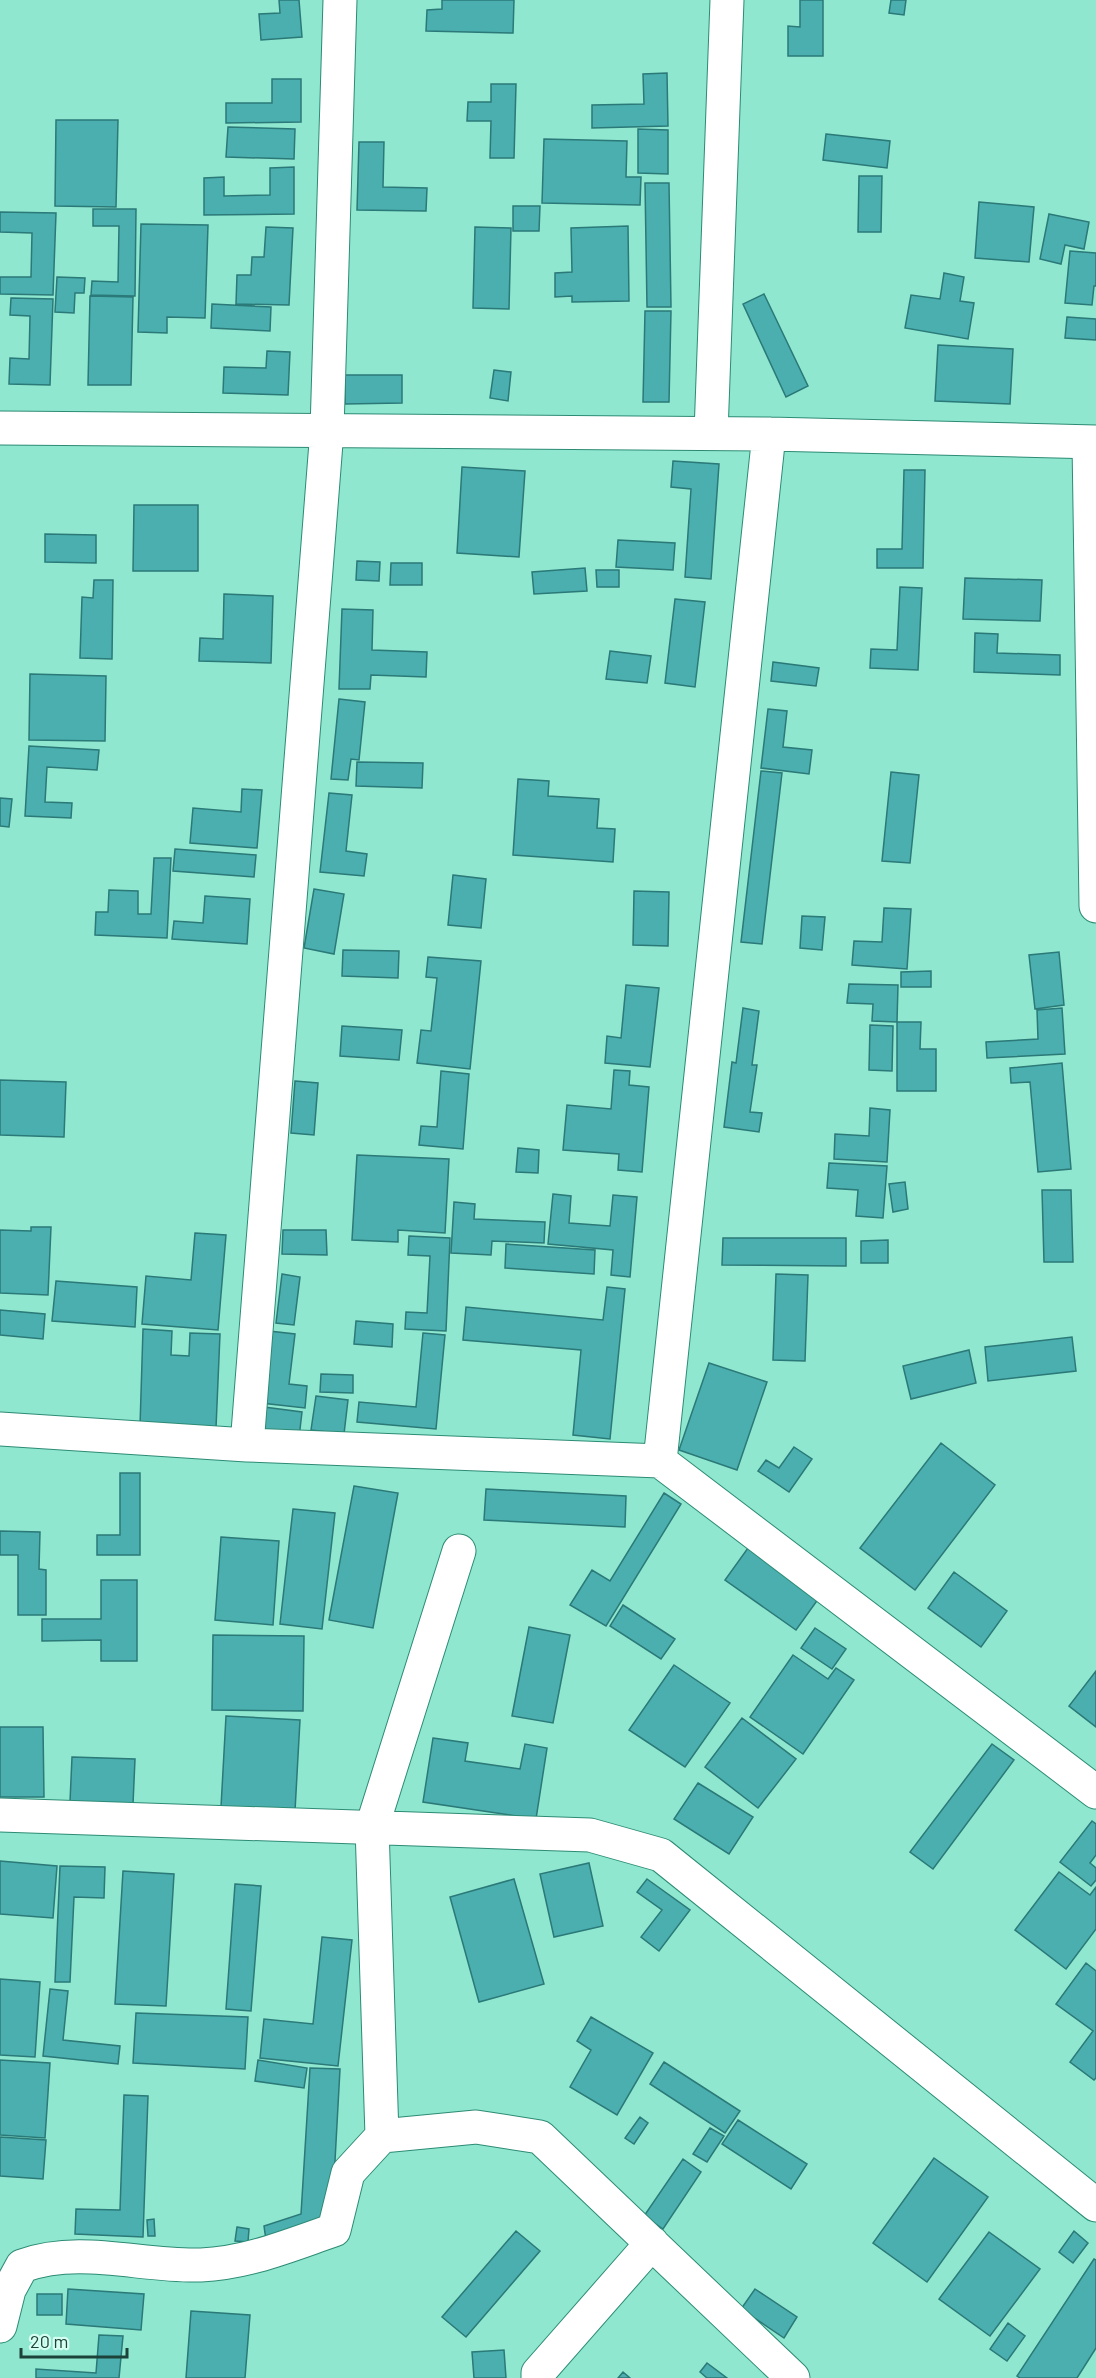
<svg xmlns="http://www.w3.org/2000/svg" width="1096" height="2378" font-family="Barlow,sans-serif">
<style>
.building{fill:#4aafae;stroke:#2b7978;stroke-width:1.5}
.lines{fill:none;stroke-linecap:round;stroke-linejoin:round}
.street-casing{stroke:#2d8b75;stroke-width:35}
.street{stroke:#fff;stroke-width:33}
</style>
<rect width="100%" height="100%" fill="#8ee7ce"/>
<!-- building -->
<path class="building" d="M279 0H299L302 37 261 40 259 14 280 13Z
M442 0H514L513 33 426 31 427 10 442 9Z
M800 0H823V56H788V26L800 27Z
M891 0H906L904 15 889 13Z
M667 73 668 126 592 128V105L644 104 643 74Z
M272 79H301V122L226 123V103H272Z
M491 84H516L514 158H490L491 121H467L468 102H491Z
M56 120H118L116 207 55 206Z
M228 127 295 129 294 159 226 157Z
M638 129 668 130V174L638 173Z
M826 134 890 141 887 168 823 160Z
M544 139 627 141 626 177H641L640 205 542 203Z
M359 142H384L383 187 427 188 426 211 357 210Z
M294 167V214L204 215V178L224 177V196L270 195V168Z
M859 176H882L881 232H858Z
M645 183H669L671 307H647Z
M979 202 1034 207 1029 262 975 258Z
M513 206H540L539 231H513Z
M93 209H136L135 296 91 295 92 281 118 282 119 226H93Z
M0 212 56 213 53 295 0 294V277H31L32 233 0 232Z
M1049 214 1089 222 1084 249 1065 245 1061 264 1040 259Z
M141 224 208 225 205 318 167 317V333L138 332Z
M628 226 629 301 572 302V296L555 297V273L572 272 571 228Z
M266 227 293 228 289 305 236 304 237 275H251L252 257H264Z
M475 227 511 228 509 309 473 308Z
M1070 251 1096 253V286H1094L1092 305 1065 303Z
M944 273 964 277 960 301 974 303 968 339 905 328 911 295 940 299Z
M57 277 85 278 84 293H75L74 313 55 312Z
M764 294 808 386 786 397 743 304Z
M90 296 133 297 131 385H88Z
M11 298 53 299 50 385 9 384 10 358 29 359 30 316 10 315Z
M212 304 271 307 270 331 211 328Z
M645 311H671L669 402H643Z
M1067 317 1096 319V340L1065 338Z
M938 345 1013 349 1010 404 935 401Z
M267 351 290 352 288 395 223 393 224 367 266 368Z
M494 370 511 372 508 401 490 398Z
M345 375H402V403L345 404Z
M673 461 719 464 711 579 685 577 691 489 671 487Z
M462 467 525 471 519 557 457 553Z
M904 470H925L923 568H877V549H902Z
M134 505H198V571H133Z
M45 534 96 535V563L45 562Z
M618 540 675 543 673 570 616 567Z
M357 561 380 562 379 581 356 580Z
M391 563H422V585H390Z
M585 568 587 591 534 594 532 572Z
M596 570H619V587H597Z
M965 578 1042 580 1040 621 963 619Z
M94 580H113L112 659 80 658 82 597 93 598Z
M900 587 922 588 918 670 870 668 871 649 897 650Z
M224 594 273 596 271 663 199 661 200 638 223 639Z
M675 599 705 602 695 687 665 683Z
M342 609 373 610 372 650 427 652 426 677 371 675 370 689H339Z
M975 633 998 634 997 653 1060 655V675L974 672Z
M610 651 651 656 647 683 606 679Z
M773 662 819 668 816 686 771 681Z
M30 674 106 676 105 741 29 740Z
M339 699 365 702 359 760 351 759 348 780 331 779Z
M768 709 787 711 783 747 812 750 809 774 761 768Z
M29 746 99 750 97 770 47 767 45 802 72 803 71 818 25 816Z
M357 762 423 763 422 788 356 786Z
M761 771 782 773 762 944 741 942Z
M891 772 919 775 910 863 882 861Z
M518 779 549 781 548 796 599 799 597 828 615 829 613 862 513 855Z
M242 789 262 790 257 848 190 843 193 808 241 812Z
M329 793 352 795 346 851 367 854 364 876 320 872Z
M0 798 12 799 9 827 0 826Z
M175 849 256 855 254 877 173 871Z
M154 858H171L167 938 95 935 96 912H108L109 890 138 891V914H151Z
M453 875 486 879 481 928 448 925Z
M314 889 344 894 334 954 304 948Z
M634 891 669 892 668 946 633 945Z
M205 896 250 899 247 944 172 939 174 921 203 923Z
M884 908 911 909 907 969 852 965 854 941 882 942Z
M802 916 825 917 822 950 800 948Z
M343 950 399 951 398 978 342 976Z
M1059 952 1064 1005 1035 1009 1029 955Z
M428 957 481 961 470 1069 417 1063 421 1030 431 1031 437 978 426 977Z
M931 971V987H901V972Z
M849 984 898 985 897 1022 872 1021 873 1004 847 1003Z
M626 985 659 988 650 1067 605 1063 607 1036 621 1038Z
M743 1008 759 1011 752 1065H757L750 1112 762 1113 759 1132 724 1127 732 1062 736 1063Z
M1062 1008 1065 1054 987 1058 986 1042 1038 1039 1037 1010Z
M897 1022H921L920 1049H936V1091H897Z
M870 1025 893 1026 892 1071 869 1070Z
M342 1026 402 1030 399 1060 340 1056Z
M1062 1063 1071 1169 1038 1172 1030 1082 1011 1083 1010 1068Z
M614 1070 630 1071 629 1085 649 1087 642 1172 618 1170 619 1154 563 1150 567 1105 611 1109Z
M441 1071 469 1074 463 1149 419 1145 421 1126 437 1127Z
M0 1080 66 1082 64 1137 0 1135Z
M295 1081 318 1083 314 1135 291 1133Z
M870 1108 890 1110 887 1162 834 1159 835 1134 869 1136Z
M518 1148 539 1150 538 1173 516 1172Z
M357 1155 449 1159 445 1233 398 1230V1242L352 1240Z
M829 1163 887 1166 883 1218 856 1216 858 1190 827 1188Z
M905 1182 908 1209 893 1212 889 1184Z
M1042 1190H1071L1073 1262H1044Z
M553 1194 571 1196 569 1223 610 1226 613 1195 637 1197 630 1277 611 1275 613 1250 548 1244Z
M454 1202 475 1204 474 1219 545 1222 544 1243 492 1241 491 1255 451 1253Z
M31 1227H51L48 1295 0 1293V1230L31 1231Z
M283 1230H326L327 1255 282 1254Z
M195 1233 226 1235 218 1330 142 1324 146 1276 191 1280Z
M409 1236 450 1238 446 1331 405 1329 406 1312 427 1313 430 1256 408 1255Z
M723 1238H846V1266L722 1265Z
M888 1240V1263H861V1241Z
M506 1244 595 1250 594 1274 505 1268Z
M282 1274 300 1277 294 1325 276 1323Z
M776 1274 808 1275 805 1361 773 1360Z
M56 1281 137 1287 135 1327 52 1321Z
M607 1287 625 1289 610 1439 573 1435 581 1350 463 1340 466 1307 603 1320Z
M0 1310 45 1314 43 1339 0 1335Z
M356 1321 393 1324 392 1347 354 1344Z
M143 1329 172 1331 171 1355 189 1356 190 1333 220 1334 216 1428 140 1426Z
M269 1331 295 1334 289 1384 307 1386 305 1408 261 1403Z
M423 1333 445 1335 436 1429 357 1422 359 1402 416 1407Z
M1072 1337 1076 1371 988 1381 985 1347Z
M969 1350 976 1383 911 1399 903 1366Z
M709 1363 767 1382 737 1470 679 1450Z
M321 1374 353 1375V1393L320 1392Z
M316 1396 348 1400 344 1434 311 1430Z
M264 1407 302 1412 299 1438 260 1432Z
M941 1443 995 1485 915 1590 860 1548Z
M794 1447 812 1459 789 1492 758 1471 766 1460 779 1468Z
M120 1473H140V1555H97V1535H120Z
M354 1486 398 1493 373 1628 329 1620Z
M486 1489 626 1496 625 1527 484 1520Z
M664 1493 681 1504 606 1626 570 1605 592 1570 610 1581Z
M293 1509 335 1513 322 1629 280 1624Z
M0 1531 40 1532 39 1569 46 1570V1615H18V1555H0Z
M221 1537 279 1541 273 1625 215 1620Z
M748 1548 819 1598 796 1630 725 1580Z
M954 1572 1007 1611 981 1647 928 1608Z
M101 1580H137V1661H101V1640L42 1641V1619H101Z
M623 1605 675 1639 661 1659 610 1626Z
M529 1627 570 1635 553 1723 512 1716Z
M815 1628 846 1649 832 1669 801 1648Z
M213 1635 304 1636 303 1711 212 1710Z
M793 1655 828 1679 836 1668 854 1680 803 1754 750 1717Z
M674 1665 730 1703 685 1767 629 1730Z
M1096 1671V1727L1069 1706Z
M226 1716 300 1720 295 1811 221 1807Z
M742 1718 796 1759 758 1808 705 1767Z
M0 1727H43L44 1797H0Z
M433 1738 468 1743 465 1761 520 1769 525 1744 547 1748 536 1819 423 1802Z
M992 1744 1014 1760 933 1869 910 1852Z
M72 1757 135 1759 133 1804 70 1802Z
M698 1783 753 1817 729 1854 674 1819Z
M1092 1821 1096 1824V1855L1090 1863 1096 1868V1880L1091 1886 1060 1862Z
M0 1861 57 1866 53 1918 0 1914Z
M589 1863 603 1926 554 1937 540 1874Z
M60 1866 105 1867 104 1898 74 1897 70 1982H55Z
M123 1871 174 1874 166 2006 115 2004Z
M1059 1872 1090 1895 1096 1887V1929L1066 1969 1015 1930Z
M514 1879 544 1984 479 2002 450 1897Z
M647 1879 690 1910 659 1951 641 1937 662 1910 637 1892Z
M235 1884 261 1886 251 2011 226 2009Z
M322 1937 352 1940 338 2066 260 2058 264 2019 313 2024Z
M1086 1963 1096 1971V2078L1094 2080 1070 2062 1093 2031 1056 2004Z
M0 1979 40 1982 35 2057 0 2055Z
M50 1989 68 1991 63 2040 120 2046 118 2064 43 2056Z
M136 2013 248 2017 245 2069 133 2063Z
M591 2017 653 2053 617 2115 570 2087 591 2050 577 2041Z
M0 2060 50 2063 45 2138 0 2135Z
M258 2060 307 2068 304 2088 255 2081Z
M664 2062 740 2111 725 2133 650 2084Z
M310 2068 340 2069 332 2216 267 2247 264 2226 301 2214Z
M124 2095 148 2096 143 2237 75 2234 76 2209 120 2210Z
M640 2117 648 2123 634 2144 625 2138Z
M738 2120 807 2164 791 2189 722 2144Z
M710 2128 724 2136 707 2162 693 2154Z
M0 2137 46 2140 43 2179 0 2176Z
M934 2158 988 2197 927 2282 873 2243Z
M683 2159 701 2172 663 2229 644 2216Z
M154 2219 155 2236H148L147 2220Z
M237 2227 249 2229 248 2242 235 2241Z
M516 2231 540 2251 466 2337 442 2317Z
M1074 2231 1088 2243 1073 2263 1059 2252Z
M989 2232 1040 2269 990 2336 939 2299Z
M1094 2259 1096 2260V2348L1077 2378H1020L1017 2376Z
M68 2289 144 2294 141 2330 66 2324Z
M755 2289 797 2317 784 2338 741 2309Z
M37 2294H62V2315H37Z
M191 2311 250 2315 245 2378H186Z
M1008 2323 1025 2336 1007 2361 990 2349Z
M99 2335 123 2336 119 2378H36V2369L96 2373Z
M504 2350 506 2378H474L472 2352Z
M707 2363 727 2378H707L700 2372Z
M623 2372 630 2378H618Z"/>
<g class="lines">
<!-- street casing -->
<g class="street-casing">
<path id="street" d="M0 428 769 434 1096 442
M711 433 727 0
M1089 442 1096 906
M0 1429 247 1445 660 1461 769 434
M247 1445 327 430 340 0
M660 1461 1096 1792
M459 1551 372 1827 382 2136 476 2127 540 2137 793 2378
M0 1815 590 1835 661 1855 1096 2205
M0 2326 9 2290 22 2266C81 2245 141 2267 201 2265 248 2263 290 2245 334 2230L348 2173 382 2136
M538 2378V2373L652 2243"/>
</g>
<!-- street -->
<use href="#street" class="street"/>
</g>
<!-- scale -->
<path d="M21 2348v9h106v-9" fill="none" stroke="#1d4239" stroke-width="3"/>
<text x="30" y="2348" font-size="18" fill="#1d4239" stroke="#d4fff1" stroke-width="4.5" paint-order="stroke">20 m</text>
</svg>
